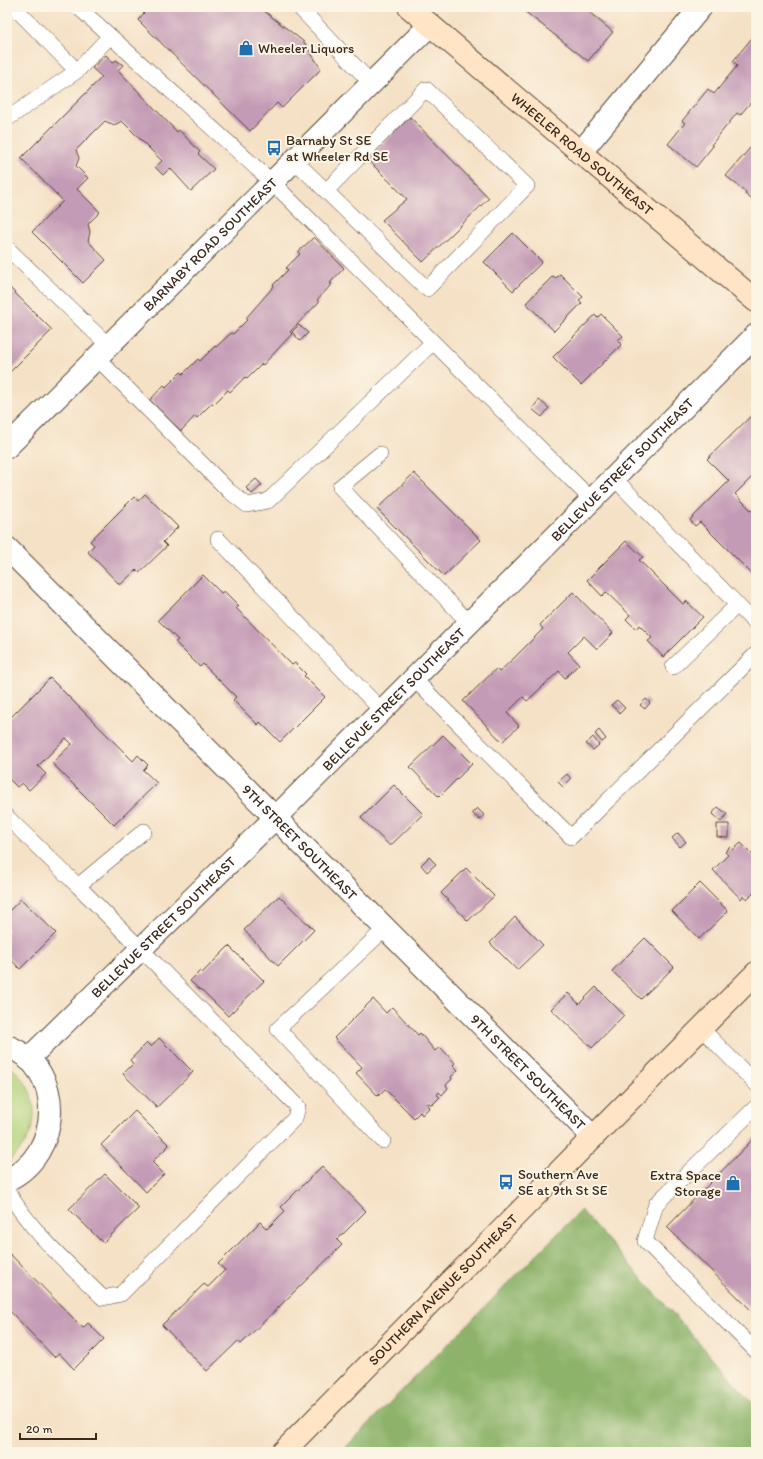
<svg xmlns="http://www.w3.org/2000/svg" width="763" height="1459" font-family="Itim,sans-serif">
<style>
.green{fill:#b1d179;stroke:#767e4c}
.forest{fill:#8cb369;stroke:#646e44}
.building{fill:#c49bb6}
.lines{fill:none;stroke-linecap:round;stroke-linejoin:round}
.service-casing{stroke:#574537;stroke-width:16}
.minor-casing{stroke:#574537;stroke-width:24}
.tertiary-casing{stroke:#574537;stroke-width:24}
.secondary-casing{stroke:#574537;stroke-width:24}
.service{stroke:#fff;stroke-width:15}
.minor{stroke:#fff;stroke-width:22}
.tertiary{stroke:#fff;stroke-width:22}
.secondary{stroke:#ffe4c6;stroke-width:22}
.labels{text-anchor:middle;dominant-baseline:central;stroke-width:4;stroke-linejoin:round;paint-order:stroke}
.poi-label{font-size:14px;fill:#3b2a1e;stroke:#fcf5e5;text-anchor:start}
.street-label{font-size:14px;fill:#3b2a1e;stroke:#fcf5e5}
</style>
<rect width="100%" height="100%" fill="#fcf5e5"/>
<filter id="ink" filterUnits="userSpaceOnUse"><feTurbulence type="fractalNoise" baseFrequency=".025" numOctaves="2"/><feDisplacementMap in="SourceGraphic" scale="8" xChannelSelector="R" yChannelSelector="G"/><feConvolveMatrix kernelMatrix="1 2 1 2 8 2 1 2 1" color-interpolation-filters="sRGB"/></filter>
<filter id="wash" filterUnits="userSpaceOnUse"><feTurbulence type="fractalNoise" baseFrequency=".012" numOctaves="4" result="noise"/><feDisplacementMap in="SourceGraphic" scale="16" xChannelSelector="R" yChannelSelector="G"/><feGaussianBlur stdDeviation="0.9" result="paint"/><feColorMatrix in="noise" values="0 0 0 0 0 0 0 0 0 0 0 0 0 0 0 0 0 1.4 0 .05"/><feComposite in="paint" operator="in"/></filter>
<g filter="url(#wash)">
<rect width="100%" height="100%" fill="#f5e1c6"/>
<!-- green -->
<path class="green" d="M7 1065C11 1068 16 1071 19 1075 44 1103 36 1141 7 1162Z"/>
<!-- forest -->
<path class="forest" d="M581 1210 756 1407V1452H341Z"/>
<g id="blocks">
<!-- building -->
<path class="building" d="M149 7H259L304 42 321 69 282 108 277 103 250 131 138 20Z
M523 7H583L613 32 588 61 523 10 524 8Z
M756 33V96L740 115 737 113 711 145 713 146 696 167 668 144 685 123 682 121 708 89 714 94 737 66 733 61Z
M106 55 113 63 116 60 123 65 118 70 177 132 179 130 200 152 198 154 214 169 191 191 170 168 163 175 155 167 162 161 122 121 114 125 105 121 76 150 79 158 76 166 88 178 77 189 100 212 88 224 90 232 88 241 106 260 83 283 32 232 63 201 21 158 102 77 92 68Z
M410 117 489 198 423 262 382 220 407 199 367 159Z
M750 148 756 153V203L745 194 746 192 726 176Z
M513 233 542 262 513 291 484 262Z
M314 237 344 268 330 283 332 284 317 300 319 302 290 332 292 334 263 365 262 364 247 379 245 377 230 392 228 390 214 404 212 403 197 418 195 416 181 431 150 400 164 385 166 387 181 372 183 374 198 359 200 361 215 346 216 347 231 333 233 334 248 319 246 318 274 286 273 285 288 270 286 268 300 254 298 252Z
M560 274 583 297 579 300 582 303 554 331 526 303 553 276 556 278Z
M7 285 52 330 7 375Z
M601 314 623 336 618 340 622 344 581 385 553 357 595 315 597 318Z
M299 325 308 333 300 341 292 332Z
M539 400 549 408 542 417 532 409Z
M756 411V473L735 494 756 515V575L754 576 700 522 695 526 690 520 729 481 707 459Z
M414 473 481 540 444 576 377 509Z
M256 479 262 485 252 494 246 488Z
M145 494 178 527 163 542 167 546 139 573 136 570 120 585 88 552 94 545 90 541 134 497 138 501Z
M626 541 643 557 639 560 683 604 686 601 703 617 663 657 648 641 652 638 639 625 636 629 626 619 630 615 606 592 602 596 587 580Z
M203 575 221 593 224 591 239 606 236 608 292 665 295 663 306 674 304 676 325 697 280 742 260 722 258 725 233 700 236 697 203 664 200 667 175 642 178 640 158 620Z
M573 592 613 633 597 649 584 636 568 652 579 664 565 678 559 671 527 701 523 697 507 713 519 726 502 742 463 701 496 669 499 672 514 658 543 629 540 625Z
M50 678 133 761 138 755 148 765 143 770 157 783 114 825 52 763 72 744 66 738 38 766 46 774 29 790 22 783 17 787 7 777V721Z
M646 699 650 703 645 709 640 705Z
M617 700 625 708 620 713 611 705Z
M599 730 606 739 602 742 595 734Z
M443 735 472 764 439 797 410 767Z
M593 737 599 745 593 750 586 744Z
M567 774 571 779 563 787 558 782Z
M394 785 423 814 390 846 361 818Z
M718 807 727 814 721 822 712 814Z
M477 808 484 815 480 820 472 813Z
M717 824H729V838L717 837Z
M678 833 686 842 680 847 672 838Z
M741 843 756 858V890L747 899 743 896 741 899 713 870 728 855 725 852 730 847 733 850Z
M429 857 436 864 427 872 421 865Z
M466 868 494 896 468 921 441 893Z
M700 883 728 911 699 939 672 911Z
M279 896 314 930 278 966 244 930Z
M21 899 56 933 20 969 7 955V913Z
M515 917 543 945 517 970 490 943Z
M645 938 674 967 641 999 612 971Z
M229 946 264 981 228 1016 201 989 200 990 190 981 200 971 202 973Z
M596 987 624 1015 592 1048 551 1009 568 993 579 1004Z
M373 999 386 1013 392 1007 418 1035 420 1033 435 1051 440 1047 455 1063 453 1065 458 1070 451 1077 452 1079 446 1085 448 1088 442 1095 439 1092 437 1095 440 1097 432 1105 429 1103 427 1104 430 1107 422 1115 420 1112 414 1118 385 1089 378 1096 356 1073 362 1067 334 1038Z
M159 1038 193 1072 157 1107 123 1074 133 1064 130 1060 147 1043 151 1047Z
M135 1111 169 1145 152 1162 164 1174 146 1192 101 1145Z
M754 1138 756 1140V1315L667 1227Z
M322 1166 366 1211 337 1240 342 1245 241 1344 238 1341 207 1371 162 1325 204 1284 208 1287 225 1270 218 1264 260 1222 267 1229 285 1211 281 1207Z
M105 1174 139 1208 103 1243 69 1209Z
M7 1251 83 1328 88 1323 104 1339 74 1369 59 1353 54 1357 7 1308Z"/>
</g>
</g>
<g filter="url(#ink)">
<use href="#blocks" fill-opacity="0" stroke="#574537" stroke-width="1"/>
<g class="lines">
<!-- service casing -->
<g class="service-casing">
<path id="service" d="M14 7 77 71
M78 7 272 182 592 500
M299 7 371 83
M7 119 77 71 110 36
M294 160 427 289 527 186 426 89 326 191
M7 248 109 346
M97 358 229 491 247 505 268 501 433 342
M380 454 340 487 469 623
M614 478 756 624
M218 539 382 711
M673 667 737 605
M414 679 571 837 756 654
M7 817 78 886
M701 1028 756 1084
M756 1107 656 1204 645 1241 756 1351
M383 1141 278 1029 386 928
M7 1190C31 1232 69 1264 103 1298L121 1294 295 1118 298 1107 78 886 144 831"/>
</g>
<!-- minor casing -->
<g class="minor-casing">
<g id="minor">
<path d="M580 153 701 7"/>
<path id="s1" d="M7 548 593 1137"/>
<path d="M7 1046C67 1068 62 1155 7 1180"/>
<path id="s2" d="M28 1059 275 818 756 335"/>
</g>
</g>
<!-- tertiary casing -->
<g class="tertiary-casing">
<g id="tertiary">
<path id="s3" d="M7 447 430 25"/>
</g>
</g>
<!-- secondary casing -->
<g class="secondary-casing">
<g id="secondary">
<path id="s4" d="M409 7 756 301"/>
<path id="s5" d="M283 1452 593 1137 756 973"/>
</g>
</g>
<!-- service -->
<use href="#service" class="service"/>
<!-- minor -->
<use href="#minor" class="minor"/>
<!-- tertiary -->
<use href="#tertiary" class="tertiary"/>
<!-- secondary -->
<use href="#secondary" class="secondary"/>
</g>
</g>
<!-- icons -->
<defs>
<g id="shop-bare" transform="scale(1.2)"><path d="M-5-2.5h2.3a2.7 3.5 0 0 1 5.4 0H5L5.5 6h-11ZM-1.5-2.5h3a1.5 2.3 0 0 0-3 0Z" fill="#1f6fb2" stroke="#fcf5e5" stroke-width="2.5" paint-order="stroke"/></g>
<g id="bus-bare" transform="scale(1.2)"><path d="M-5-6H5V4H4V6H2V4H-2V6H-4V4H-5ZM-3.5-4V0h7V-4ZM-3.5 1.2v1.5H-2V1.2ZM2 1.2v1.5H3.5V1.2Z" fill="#1f6fb2" stroke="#fcf5e5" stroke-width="2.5" paint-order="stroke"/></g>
</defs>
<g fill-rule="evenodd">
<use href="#shop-bare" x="246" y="48"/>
<use href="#bus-bare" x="274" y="148"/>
<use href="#bus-bare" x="506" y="1182"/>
<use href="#shop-bare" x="733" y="1183"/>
</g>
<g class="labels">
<!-- poi labels -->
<g class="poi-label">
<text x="258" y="48">Wheeler Liquors</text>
<text x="286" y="140">Barnaby St SE<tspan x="286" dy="16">at Wheeler Rd SE</tspan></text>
<text x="518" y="1174">Southern Ave<tspan x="518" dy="16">SE at 9th St SE</tspan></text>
<text x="721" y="1175" text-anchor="end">Extra Space<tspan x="721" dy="16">Storage</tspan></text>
</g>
<!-- street labels -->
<g class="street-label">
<text stroke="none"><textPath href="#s4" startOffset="227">WHEELER ROAD SOUTHEAST</textPath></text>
<text stroke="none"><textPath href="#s3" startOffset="287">BARNABY ROAD SOUTHEAST</textPath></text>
<text stroke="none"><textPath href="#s2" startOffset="837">BELLEVUE STREET SOUTHEAST</textPath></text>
<text stroke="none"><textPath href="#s2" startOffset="513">BELLEVUE STREET SOUTHEAST</textPath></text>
<text stroke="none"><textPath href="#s1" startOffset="415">9TH STREET SOUTHEAST</textPath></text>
<text stroke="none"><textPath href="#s2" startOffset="189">BELLEVUE STREET SOUTHEAST</textPath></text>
<text stroke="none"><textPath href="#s1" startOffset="739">9TH STREET SOUTHEAST</textPath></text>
<text stroke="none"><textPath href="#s5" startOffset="228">SOUTHERN AVENUE SOUTHEAST</textPath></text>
</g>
</g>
<!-- margin -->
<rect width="763" height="1459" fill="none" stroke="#fcf5e5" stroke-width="24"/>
<!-- scale -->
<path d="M20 1433v6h76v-6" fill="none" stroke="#3b2a1e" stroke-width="2"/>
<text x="26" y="1433" font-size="12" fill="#3b2a1e" stroke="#fcf5e5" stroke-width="3" paint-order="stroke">20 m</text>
</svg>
